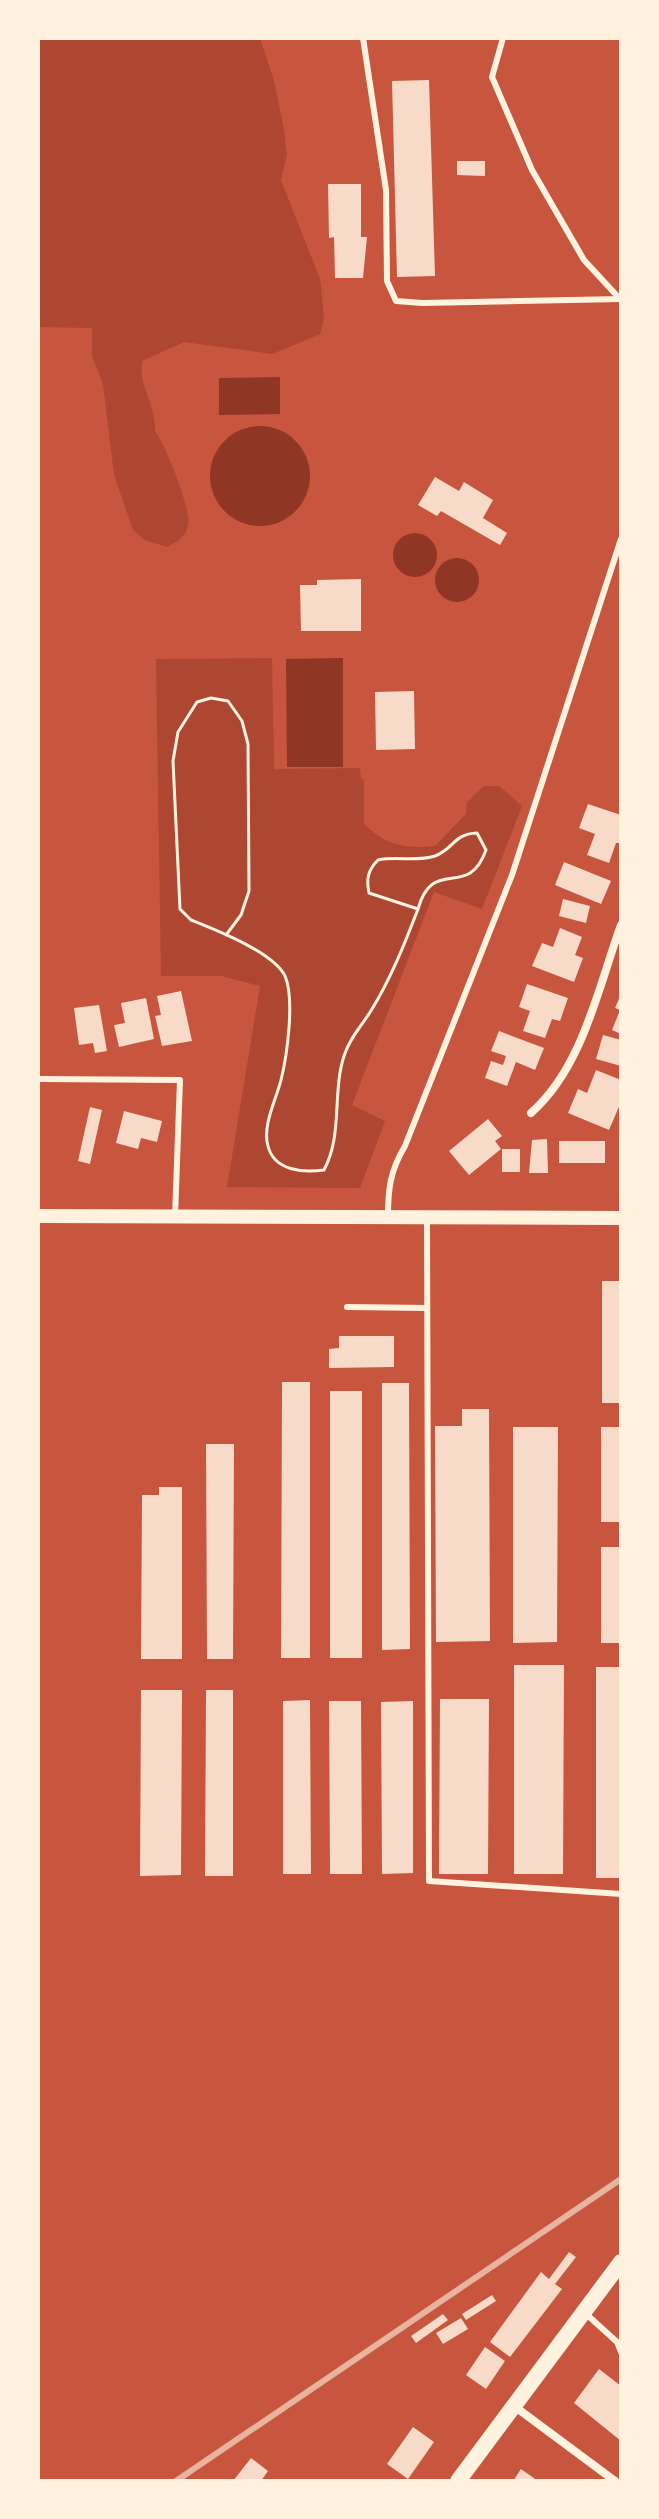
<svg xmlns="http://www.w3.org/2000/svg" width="659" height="2519" font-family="'Varela Round',sans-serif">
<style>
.green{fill:#ae4732}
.water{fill:#8f3625}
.building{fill:#f7dbc8}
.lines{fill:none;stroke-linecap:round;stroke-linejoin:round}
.path{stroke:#fff3e0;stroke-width:3}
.service{stroke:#fff3e0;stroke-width:6}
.minor{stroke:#fff3e0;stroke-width:8}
.tertiary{stroke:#fff3e0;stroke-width:14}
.secondary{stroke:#fff3e0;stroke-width:16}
.rail{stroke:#e9b49f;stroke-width:6}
</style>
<rect width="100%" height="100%" fill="#c8553d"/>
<!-- green -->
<path class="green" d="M38 38H260L274 81 284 129 287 155 281 180 320 279 324 317 320 334 272 354 184 342 142 361C138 385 156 405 155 431 165 444 192 510 188 526 185 538 178 541 167 547L145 540 133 530 114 475 103 384 92 356V328L38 327Z
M272 658 274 769 360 768 361 779 364 780V824C385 845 406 849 435 846L466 814 467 802 484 786H499L522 806 482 909 434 892 352 1105 385 1121 360 1188 227 1187 260 986 221 976H161L156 659Z"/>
<!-- water -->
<path class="water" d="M280 377V414L219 415V378Z
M210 476a50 50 0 1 1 100 0a50 50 0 1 1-100 0Z
M393 555a22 22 0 1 1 44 0a22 22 0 1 1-44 0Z
M435 580a22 22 0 1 1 44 0a22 22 0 1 1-44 0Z
M343 658V767H287L286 659Z"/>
<!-- building -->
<path class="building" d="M429 80 435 276 397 277 392 81Z
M457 161H485V176L457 175Z
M328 184H361V237H367L363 278H335L334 237 329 238Z
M435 477 459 491 464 482 493 500 483 518 507 533 500 545 441 511 437 516 418 505Z
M361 579V631H301L300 585H317V580Z
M414 691 415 749 376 750 375 692Z
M588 804 621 815V843H616L609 863 587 855 595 834 579 828Z
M564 862 611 881 601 904 555 885Z
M563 899 590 906 586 923 559 916Z
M560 928 582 937 575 955 583 958 574 982 532 966 542 943 553 947Z
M527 984 568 998 560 1021 552 1019 545 1038 523 1031 530 1011 519 1007Z
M181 991 192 1041 162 1046 155 1016 161 1015 157 996Z
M621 994V1034L612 1030 620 1010 615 1008Z
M146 998 154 1039 119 1047 114 1025 125 1023 121 1003Z
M99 1005 107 1051 95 1053 93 1043 79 1045 74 1008Z
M499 1031 544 1048 535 1070 516 1062 507 1086 485 1078 491 1061 503 1065 506 1056 491 1051Z
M603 1035 621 1040V1066L596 1059Z
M596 1070 621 1080V1102L609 1130 568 1113 578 1089 587 1093Z
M90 1107 102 1110 90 1164 78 1161Z
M124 1111 162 1121 157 1142 141 1138 138 1149 116 1143Z
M488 1119 502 1136 495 1141 501 1149 469 1175 449 1151Z
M547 1139 548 1173H529L532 1140Z
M559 1141H605V1163H559Z
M502 1149H520V1172H502Z
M602 1281H621V1403H602Z
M339 1336H394V1367L329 1368V1349L339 1348Z
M282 1382H310V1658H281Z
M382 1383H409L410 1649 382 1650Z
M330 1391H362V1658H330Z
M462 1409H489L490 1641 436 1642 435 1426H462Z
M513 1427H558L557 1642 513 1643Z
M601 1427H621V1522H601Z
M206 1444H234L233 1659H207Z
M159 1487H182V1659H141L142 1495H159Z
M601 1547H621V1643H601Z
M514 1665H564L563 1874H514Z
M596 1667H621V1878H596Z
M141 1690H182L181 1875 140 1876Z
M206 1690H233V1876H205Z
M440 1699H489L488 1874H439Z
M310 1700 311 1874H283V1701Z
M329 1701H361L362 1874H330Z
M413 1701V1873L382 1874 381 1702Z
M569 2252 576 2257 555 2284 562 2289 510 2357 490 2342 541 2272 549 2279Z
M492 2295 496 2301 466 2320 462 2314Z
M443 2314 448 2320 416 2343 411 2336Z
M461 2318 468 2329 443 2344 436 2333Z
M485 2347 505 2361 486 2389 466 2375Z
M599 2369 621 2386V2441L574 2403Z
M413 2427 434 2442 408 2479 387 2464Z
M251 2458 268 2471 261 2481H233Z
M521 2469 538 2481H513Z"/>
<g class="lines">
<!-- path -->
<path class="path" d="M477 833 486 850C468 901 433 855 418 909L369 893C366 879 368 870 378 860 397 856 416 862 435 856 454 849 453 834 477 833Z
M226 935 241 915 249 891 248 744 242 721 228 701 211 698 197 702 178 732 173 761 180 909 191 920C216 930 273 952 285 976 295 999 287 1056 281 1080 276 1100 262 1126 268 1146 274 1171 304 1173 324 1170 343 1135 332 1093 344 1056 350 1037 362 1026 372 1009 391 978 405 943 418 909"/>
<!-- service -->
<path class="service" d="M363 38 386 190 387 281 396 301 422 303 621 299
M503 38 492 77 532 170 584 260 620 299
M38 1079 180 1080 175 1217
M388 1217C388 1189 390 1171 405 1146L512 875 621 539
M427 1217 429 1881 621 1894
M347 1307 427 1308
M584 2312 617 2342 621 2352"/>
<!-- minor -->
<path class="minor" d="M531 1113C583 1067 598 988 621 925
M514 2406 615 2481"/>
<!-- tertiary -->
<path class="tertiary" d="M38 1216 621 1218"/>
<!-- secondary -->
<path class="secondary" d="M458 2481 621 2262"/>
<!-- rail -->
<path class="rail" d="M176 2481 621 2179"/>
</g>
<!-- border -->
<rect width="659" height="2519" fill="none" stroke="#fff3e0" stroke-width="80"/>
</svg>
